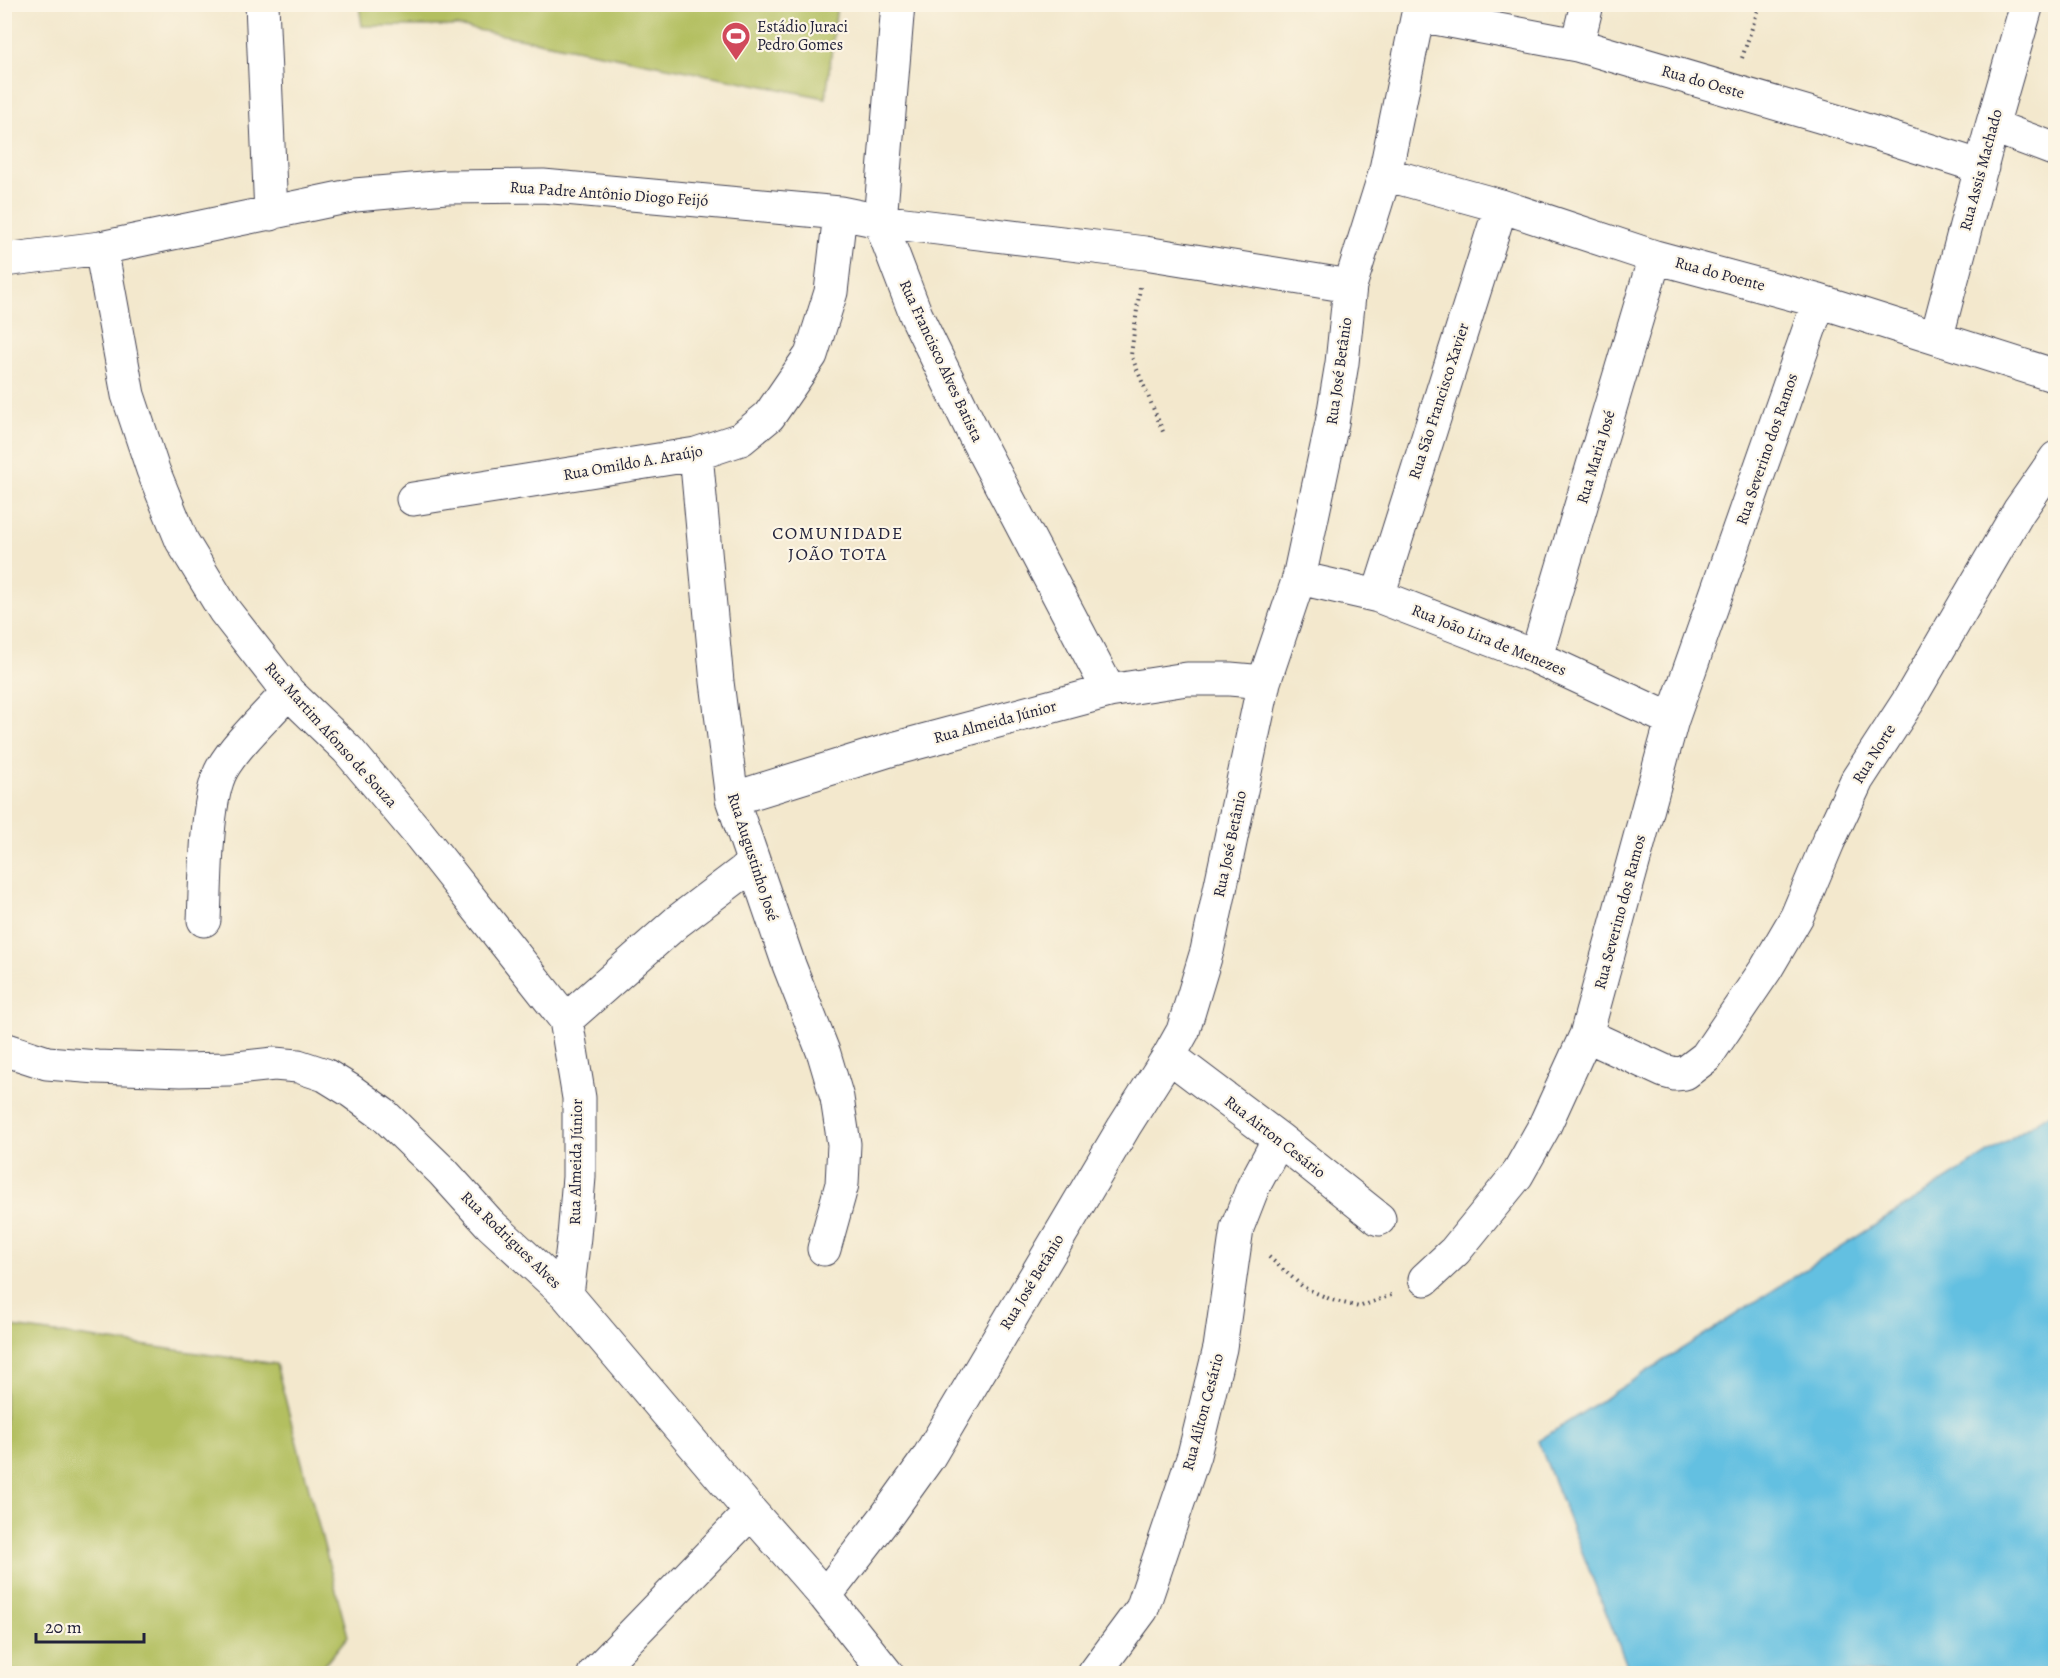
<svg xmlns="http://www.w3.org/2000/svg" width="2060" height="1678" font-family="Alegreya,serif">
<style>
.green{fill:#b3bf61;stroke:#6a704e;stroke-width:1.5}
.water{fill:#63c0e1;stroke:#42718e;stroke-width:1.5}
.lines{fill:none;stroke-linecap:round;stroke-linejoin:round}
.street-casing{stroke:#414051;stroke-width:35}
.path{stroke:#414051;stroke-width:4;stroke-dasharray:1.5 4.5;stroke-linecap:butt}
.street{stroke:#fff;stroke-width:33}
.labels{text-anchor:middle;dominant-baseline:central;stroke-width:4.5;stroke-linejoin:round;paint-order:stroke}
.poi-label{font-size:16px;fill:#22223b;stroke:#fcf5e5;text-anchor:start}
.street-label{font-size:16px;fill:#22223b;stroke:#fcf5e5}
.neighbourhood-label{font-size:18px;letter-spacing:1.5px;fill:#22223b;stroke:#fcf5e5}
</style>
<rect width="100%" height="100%" fill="#fcf5e5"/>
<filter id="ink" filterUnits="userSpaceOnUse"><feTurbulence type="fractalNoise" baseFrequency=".0167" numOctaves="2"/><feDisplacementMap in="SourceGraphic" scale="12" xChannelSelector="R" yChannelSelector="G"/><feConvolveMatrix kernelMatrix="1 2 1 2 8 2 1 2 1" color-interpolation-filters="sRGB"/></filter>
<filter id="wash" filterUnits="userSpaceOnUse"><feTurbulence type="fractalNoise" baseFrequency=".008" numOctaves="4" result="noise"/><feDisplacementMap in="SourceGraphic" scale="24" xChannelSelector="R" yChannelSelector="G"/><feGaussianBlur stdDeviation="1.35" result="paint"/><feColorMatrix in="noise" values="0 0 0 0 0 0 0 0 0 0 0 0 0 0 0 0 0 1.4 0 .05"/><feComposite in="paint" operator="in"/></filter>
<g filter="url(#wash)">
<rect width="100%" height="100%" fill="#f3e8cd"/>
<!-- green -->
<path class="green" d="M359 5V4L837 5 826 98 457 26H362Z
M5 1326 276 1364 348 1636 318 1673H5Z"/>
<!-- water -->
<path class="water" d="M2055 1110V1673H1630L1538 1441Z"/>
</g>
<g filter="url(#ink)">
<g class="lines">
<!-- street casing -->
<g class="street-casing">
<path id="street" d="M262 4 271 214
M898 4 880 221 916 315 974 434 1109 691
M1419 15 1577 45 1843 123 1982 167
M1577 45 1587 4
M1992 126 2056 150
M1385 174 1501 206 1655 257 1819 301 2056 376
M101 248 128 395 153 470 182 541 224 610 288 692 348 750 419 834 566 1020 579 1098V1177L574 1237 567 1295
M4 260 101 248 355 195 446 187 543 186 840 213 880 221 1145 253 1350 286
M1937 336 1992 126 2027 4
M696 454 717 682 732 799 789 965 824 1054 837 1098 844 1144 842 1184 824 1249
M413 499 696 454 741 439 769 416 811 355 831 292 840 213
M1299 578 1378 596 1536 657 1672 720
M1378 596 1501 206
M1536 657 1655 257
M732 799 893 749 1109 691 1187 679H1230L1264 682
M204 920C206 883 205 799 222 769 237 743 268 715 288 692
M566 1020 678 921 753 864
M1586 1035 1664 1071 1675 1074 1685 1073 1706 1057 1766 969 1797 916 1828 842 1857 780 1909 700 2019 511 2056 458
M4 1049 47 1063 97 1067 181 1070 228 1069 274 1064 298 1066 325 1075 351 1091 384 1115 443 1172 490 1224 567 1295 751 1512 825 1596 887 1674
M1169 1056 1279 1139 1379 1219
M1425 1279 1455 1251 1517 1175 1544 1127 1586 1035 1672 720 1819 301
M825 1596 885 1518 928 1458 1124 1127 1169 1056 1183 1031 1207 951 1264 682 1299 578 1332 423 1342 363 1350 286 1385 174 1420 4
M594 1674 751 1512
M1094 1674 1142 1609 1194 1455 1220 1348 1237 1228 1253 1187 1279 1139"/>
</g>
<!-- path -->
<path class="path" d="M1742 58 1760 4
M1140 287 1131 355 1164 434
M1269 1257 1303 1287 1332 1300 1359 1307 1394 1294"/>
<!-- street -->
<use href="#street" class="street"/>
</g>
</g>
<!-- icons -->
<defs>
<g id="stadium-pin" transform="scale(1.5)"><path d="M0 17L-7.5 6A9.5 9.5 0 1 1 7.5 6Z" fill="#d1495b" stroke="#fcf5e5"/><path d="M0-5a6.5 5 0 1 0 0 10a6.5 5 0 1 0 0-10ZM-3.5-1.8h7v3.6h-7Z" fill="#fff"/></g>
</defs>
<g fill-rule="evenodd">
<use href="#stadium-pin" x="736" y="36"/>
</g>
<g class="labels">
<!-- poi labels -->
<g class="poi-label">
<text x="757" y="27">Estádio Juraci<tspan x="757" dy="18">Pedro Gomes</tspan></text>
</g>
<!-- street labels -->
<g class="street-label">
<text transform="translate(1703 82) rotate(16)">Rua do Oeste</text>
<text transform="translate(1981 170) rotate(-75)">Rua Assis Machado</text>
<text transform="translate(609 194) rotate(4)">Rua Padre Antônio Diogo Feijó</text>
<text transform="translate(1720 274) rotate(15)">Rua do Poente</text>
<text transform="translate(941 361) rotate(65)">Rua Francisco Alves Batista</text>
<text transform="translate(1339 371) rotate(-82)">Rua José Betânio</text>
<text transform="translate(1439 401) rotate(-72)">Rua São Francisco Xavier</text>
<text transform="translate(1767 449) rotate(-71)">Rua Severino dos Ramos</text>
<text transform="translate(1596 457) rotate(-73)">Rua Maria José</text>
<text transform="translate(633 463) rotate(-10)">Rua Omildo A. Araújo</text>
<text transform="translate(1489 640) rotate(22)">Rua João Lira de Menezes</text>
<text transform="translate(995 722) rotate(-15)">Rua Almeida Júnior</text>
<text transform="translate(331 735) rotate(48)">Rua Martim Afonso de Souza</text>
<text transform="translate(1874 754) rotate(-58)">Rua Norte</text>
<text transform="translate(1230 844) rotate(-78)">Rua José Betânio</text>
<text transform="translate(753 857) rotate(72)">Rua Augustinho José</text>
<text transform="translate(1620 912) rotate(-75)">Rua Severino dos Ramos</text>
<text transform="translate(1275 1137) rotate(38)">Rua Airton Cesário</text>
<text transform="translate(576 1162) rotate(-89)">Rua Almeida Júnior</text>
<text transform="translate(511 1240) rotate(44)">Rua Rodrigues Alves</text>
<text transform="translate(1032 1282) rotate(-59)">Rua José Betânio</text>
<text transform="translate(1203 1412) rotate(-75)">Rua Aílton Cesário</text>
</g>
<!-- neighbourhood labels -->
<g class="neighbourhood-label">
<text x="838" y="533">COMUNIDADE<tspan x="838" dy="21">JOÃO TOTA</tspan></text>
</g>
</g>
<!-- margin -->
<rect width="2060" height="1678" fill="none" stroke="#fcf5e5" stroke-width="24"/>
<!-- scale -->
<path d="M36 1633v9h108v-9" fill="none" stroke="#22223b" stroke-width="3"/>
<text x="45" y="1633" font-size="18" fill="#22223b" stroke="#fcf5e5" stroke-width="4.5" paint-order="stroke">20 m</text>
</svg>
